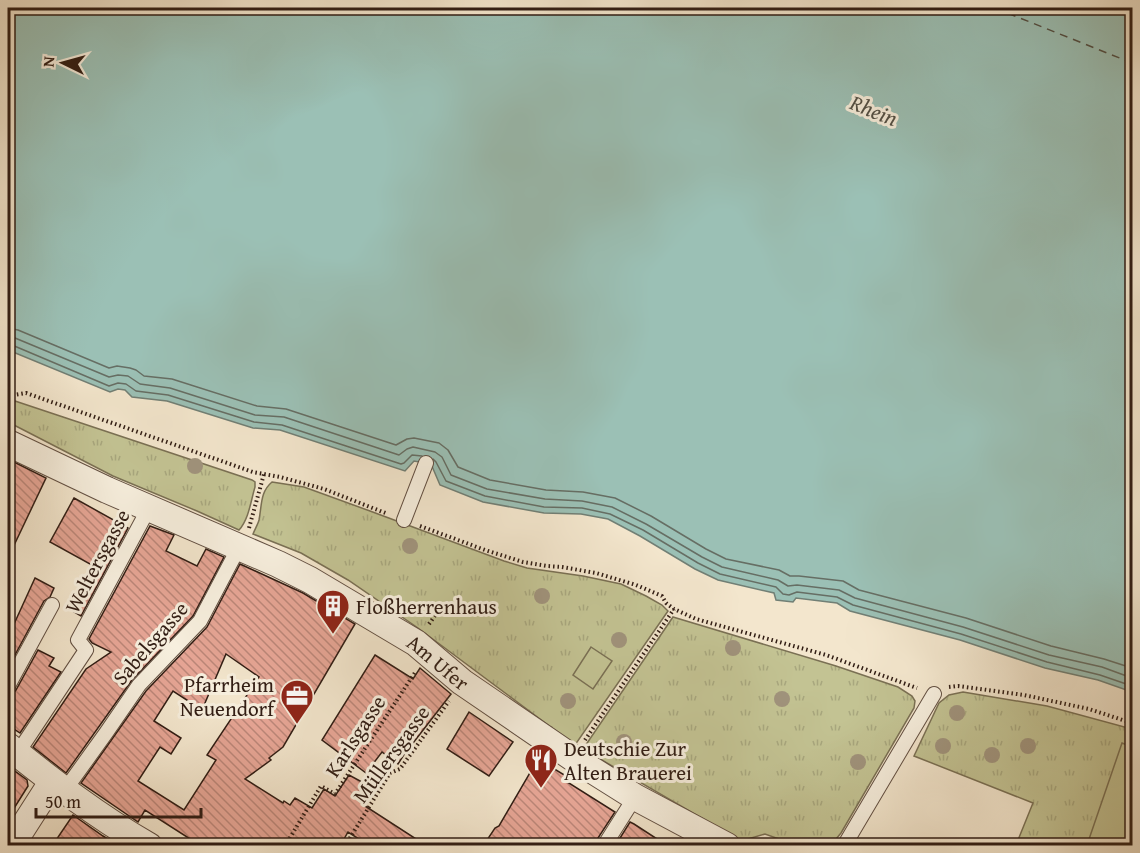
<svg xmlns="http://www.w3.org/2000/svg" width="1140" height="853" font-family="'Gentium Book Plus',serif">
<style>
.grass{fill:url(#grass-tufts);stroke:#7a7054;stroke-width:1.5}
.pitch{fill:#c3c393;stroke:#7a7054;stroke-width:1.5}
.water{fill:#9bc0b5;stroke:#717f75;stroke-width:1.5}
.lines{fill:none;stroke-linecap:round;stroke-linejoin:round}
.shore{stroke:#666e64;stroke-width:1.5}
.ferry{stroke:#514e44;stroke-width:1.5;stroke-dasharray:8 6;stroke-linecap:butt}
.building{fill:url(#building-back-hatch);stroke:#311d14;stroke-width:1.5;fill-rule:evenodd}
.lane-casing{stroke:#624f42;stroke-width:16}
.street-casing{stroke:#624f42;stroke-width:28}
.path{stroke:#311d14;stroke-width:4;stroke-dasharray:1.5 3;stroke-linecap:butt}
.lane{stroke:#f7efde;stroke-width:14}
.street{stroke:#f7efde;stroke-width:26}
.tree{fill:#a0937c}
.labels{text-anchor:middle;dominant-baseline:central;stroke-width:6;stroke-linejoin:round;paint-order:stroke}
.street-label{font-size:21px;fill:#311d14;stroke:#f7efde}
.poi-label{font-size:21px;fill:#311d14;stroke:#f7efde;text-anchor:start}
.water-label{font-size:22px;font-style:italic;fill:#514e44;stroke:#f7efde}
</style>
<defs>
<pattern id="grass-tufts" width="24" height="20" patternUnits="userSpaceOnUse" patternTransform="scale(1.5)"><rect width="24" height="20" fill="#c3c393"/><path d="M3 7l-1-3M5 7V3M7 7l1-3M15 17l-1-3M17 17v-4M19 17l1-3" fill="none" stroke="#a8a77e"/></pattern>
<pattern id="building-back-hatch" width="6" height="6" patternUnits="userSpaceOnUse" patternTransform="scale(1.5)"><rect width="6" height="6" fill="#e6a595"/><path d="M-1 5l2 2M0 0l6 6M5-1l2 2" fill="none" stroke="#bb8678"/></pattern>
</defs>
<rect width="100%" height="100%" fill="#f3e6cd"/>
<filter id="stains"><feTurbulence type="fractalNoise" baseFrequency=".00333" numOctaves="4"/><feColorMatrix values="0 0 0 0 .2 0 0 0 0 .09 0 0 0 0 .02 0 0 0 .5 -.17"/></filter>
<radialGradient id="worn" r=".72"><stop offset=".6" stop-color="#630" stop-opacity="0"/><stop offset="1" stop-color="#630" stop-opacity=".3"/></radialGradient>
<!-- grass -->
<path class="grass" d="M15 401 252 480 255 482V487C251 500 249 519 239 530L197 511 113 476 8 422V417Z
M272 482 304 487 370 511 504 561 527 568 583 576 621 584 646 596 662 605 668 611 575 745 418 628 348 580 301 553 253 534C255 529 258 524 259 520 262 505 260 492 272 482Z
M673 617 836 666 898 687 912 696 915 701 914 708 841 833 831 845H796L765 834 741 841 583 749Z
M963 692 1047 706 1132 729V845H1016L1033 803 914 756 939 703 949 695Z"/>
<!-- pitch -->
<path class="pitch" d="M591 647 612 661 593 689 573 675Z
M1122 743 1132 747V845H1087Z"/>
<!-- water -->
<path class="water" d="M8 8H1132V692L1098 680 1045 668 960 640 850 611 837 603 796 598 793 602 776 600 774 593 718 580 695 569 640 536 608 519 581 514 544 513 483 502 440 485 431 464 414 461 405 471 280 430 253 428 167 401 132 397 125 390 118 389 110 392 8 350Z"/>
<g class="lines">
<!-- shore -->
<path class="shore" d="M8 328 18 330 109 368 117 366 130 368 136 370 144 376 172 379 257 406 286 409 396 445 407 439 414 438 439 443 448 450 458 467 490 480 546 490 583 492 615 498 651 516 706 549 726 559 779 570 790 576H799L843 581 859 590 966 618 1051 646 1104 659 1132 668
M8 337 15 338 109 377 118 375 128 376 140 384 170 388 255 415 284 417 399 455 407 449 413 447 435 452 442 457 451 475 487 489 545 499 582 501 612 507 646 524 702 557 722 567 778 580 788 586 797 585 839 590 855 598 963 627 1049 655 1102 667 1132 678
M8 345H12L109 386 118 383 126 384 136 391 168 395 254 422 282 425 401 464 404 463 412 455 422 456
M433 459 436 462 446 481 485 496 544 507 582 508 610 514 643 530 698 563 720 574 776 587 783 594 789 595 797 592 837 597 853 605 961 634 1047 662 1100 675 1132 686"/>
<!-- ferry -->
<path class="ferry" d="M995 8 1132 63"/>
</g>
<!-- building -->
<path class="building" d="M8 459 46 478 8 558Z
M74 498 128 528 81 616 69 609 92 565 50 542Z
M150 526 174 535 166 551 197 566 206 549 224 557 193 616 132 680 66 773 33 747 86 669 111 652 92 643 89 639Z
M240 564 303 593 355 624 283 747 269 758 271 760 245 779 283 803 284 801 290 805 295 798 312 808 324 789 335 796 349 775 375 789 365 806 427 846H370L348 832 340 846H201L145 810 138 822 81 783 146 691 207 627ZM226 654 259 677 207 755 216 760 184 810 138 781 160 747 171 754 181 738 154 721 173 691 202 710Z
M35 578 54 588 50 597 44 601 8 668V634L9 635Z
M38 650 54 658 49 666 61 672 20 733 8 725V695L12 694 16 690Z
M375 655 413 679 420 668 451 694 413 743 412 742 398 764 382 752 366 773 322 740Z
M469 712 513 742 489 776 447 749Z
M538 759 566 776 564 780 615 812 596 841 595 846H483L495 828 499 826Z
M8 766 27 780 28 786 8 818Z
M73 815 103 836 119 846H52Z
M630 822 634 824 668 846H615Z"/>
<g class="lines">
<!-- lane casing -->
<g class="lane-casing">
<path id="lane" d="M404 520 426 463
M8 686 52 605
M17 754 86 650 78 640 149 508
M65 790 106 733 139 685 200 621 239 547
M604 846 635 797
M844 846 934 694"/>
</g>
<!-- street casing -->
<g class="street-casing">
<g id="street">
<path id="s1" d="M8 443 107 490 278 564 310 580 416 643 462 682 573 758 635 797 727 846"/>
<path d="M8 746C53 782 98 817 149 846"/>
<path d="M11 846 52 782"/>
</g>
</g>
<!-- path -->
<path class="path" d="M8 396 26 393 253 472 280 477 324 489 388 514
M420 526 485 550 523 562 547 566 562 567 596 573 636 585 662 596 666 603 674 609 696 619 826 655 917 688
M249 528 264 474
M429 624 439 610 444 614
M949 687 958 686 1024 695 1089 709 1132 723
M585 740 674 609
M285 846 321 786 335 794 416 671
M345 846 390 773 400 769 449 701"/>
<!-- lane -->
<use href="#lane" class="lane"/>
<!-- street -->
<use href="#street" class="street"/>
</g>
<!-- trees -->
<g class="tree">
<circle cx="195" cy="466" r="8"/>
<circle cx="410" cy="546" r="8"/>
<circle cx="542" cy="596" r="8"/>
<circle cx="619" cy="640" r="8"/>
<circle cx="733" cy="648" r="8"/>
<circle cx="782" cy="699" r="8"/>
<circle cx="568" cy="701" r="8"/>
<circle cx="957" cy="713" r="8"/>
<circle cx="624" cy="742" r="8"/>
<circle cx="943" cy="746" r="8"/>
<circle cx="1028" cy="746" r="8"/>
<circle cx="992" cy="755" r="8"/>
<circle cx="858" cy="762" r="8"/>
</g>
<!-- icons -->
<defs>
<g id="building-pin" transform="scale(1.725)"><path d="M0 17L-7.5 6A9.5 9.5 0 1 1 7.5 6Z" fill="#8f2418" stroke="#f7efde"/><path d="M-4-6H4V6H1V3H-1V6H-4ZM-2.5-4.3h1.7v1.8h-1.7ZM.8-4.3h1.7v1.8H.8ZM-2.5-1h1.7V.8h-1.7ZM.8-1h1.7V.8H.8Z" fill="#fff"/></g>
<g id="office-pin" transform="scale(1.725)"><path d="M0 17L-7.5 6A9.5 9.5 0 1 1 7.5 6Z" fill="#8f2418" stroke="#f7efde"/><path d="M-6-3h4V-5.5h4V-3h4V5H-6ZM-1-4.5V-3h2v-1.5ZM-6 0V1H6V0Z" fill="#fff"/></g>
<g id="restaurant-pin" transform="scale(1.725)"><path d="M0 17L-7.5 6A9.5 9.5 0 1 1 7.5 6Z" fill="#8f2418" stroke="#f7efde"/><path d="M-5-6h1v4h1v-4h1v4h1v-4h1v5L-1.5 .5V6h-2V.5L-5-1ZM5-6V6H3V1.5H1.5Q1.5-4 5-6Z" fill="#fff"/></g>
</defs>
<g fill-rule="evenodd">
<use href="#building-pin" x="333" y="606"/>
<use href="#office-pin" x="297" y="696"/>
<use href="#restaurant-pin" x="541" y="760"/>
</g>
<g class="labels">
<!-- street labels -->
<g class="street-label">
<text transform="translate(97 561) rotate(-62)">Weltersgasse</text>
<text transform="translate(150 643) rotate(-49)">Sabelsgasse</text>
<text stroke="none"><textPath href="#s1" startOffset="484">Am Ufer</textPath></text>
<text transform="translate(355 736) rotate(-57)">Karlsgasse</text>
<text transform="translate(391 754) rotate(-54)">Müllersgasse</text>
</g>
<!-- poi labels -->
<g class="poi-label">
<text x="356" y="606">Floßherrenhaus</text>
<text x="274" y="684" text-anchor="end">Pfarrheim<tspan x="274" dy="24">Neuendorf</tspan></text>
<text x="564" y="748">Deutschie Zur<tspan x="564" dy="24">Alten Brauerei</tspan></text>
</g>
<!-- water labels -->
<g class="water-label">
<text transform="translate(874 110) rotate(22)">Rhein</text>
</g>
</g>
<!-- margin -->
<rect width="1140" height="853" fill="none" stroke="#f3e6cd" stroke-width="30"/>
<rect x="9" y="9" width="1122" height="835" fill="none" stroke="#311d14" stroke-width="3"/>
<rect x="15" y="15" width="1110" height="823" fill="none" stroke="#311d14" stroke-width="1.5"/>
<!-- north arrow -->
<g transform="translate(63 63) rotate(275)" stroke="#f7efde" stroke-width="4.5" paint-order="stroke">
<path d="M0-4.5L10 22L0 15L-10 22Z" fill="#311d14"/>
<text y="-9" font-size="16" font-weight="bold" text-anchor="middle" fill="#311d14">N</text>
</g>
<!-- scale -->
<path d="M36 808v9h165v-9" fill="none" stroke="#311d14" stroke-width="3"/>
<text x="45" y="808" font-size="18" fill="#311d14" stroke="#f7efde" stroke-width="4.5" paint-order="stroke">50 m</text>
<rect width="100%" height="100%" filter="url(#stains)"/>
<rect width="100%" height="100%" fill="url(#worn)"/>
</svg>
